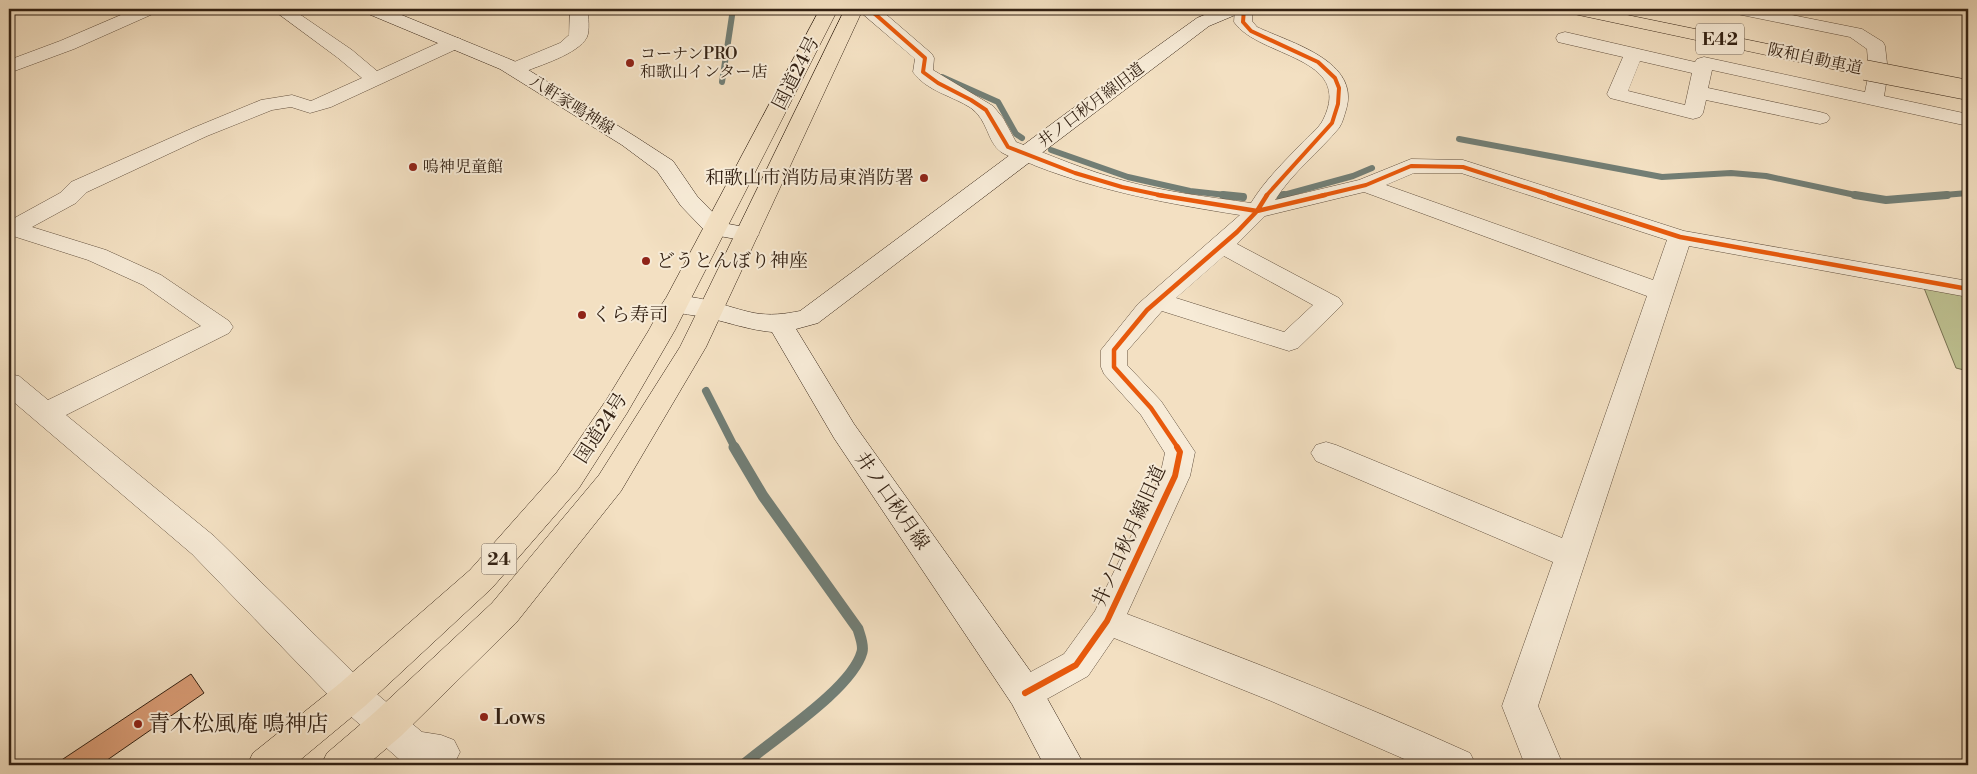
<svg xmlns="http://www.w3.org/2000/svg" width="1977" height="774" font-family="'Libre Bodoni','Noto Serif JP',serif">
<style>
.green{fill:#bec191;stroke:#787152}
.lines{fill:none;stroke-linecap:round;stroke-linejoin:round}
.stream-far2{stroke:#727e75;stroke-width:6}
.stream-far1{stroke:#727e75;stroke-width:8}
.stream{stroke:#727e75;stroke-width:11}
.building{fill:#dc9f79;stroke:#332113}
.street-casing{stroke:#63513f;stroke-width:1}
.secondary-casing{stroke:#332113;stroke-width:1}
.highway-casing{stroke:#332113;stroke-width:1}
.street{fill:#f7ebd7;fill-rule:evenodd}
.secondary{fill:#f7ebd7;fill-rule:evenodd}
.highway{fill:#f3e0c2;fill-rule:evenodd}
.highway-bridge-casing{stroke:#332113;stroke-width:21;stroke-linecap:butt}
.highway-bridge{stroke:#f3e0c2;stroke-width:20}
.cycleway-far2-casing{stroke:#f7ebd7;stroke-width:6}
.cycleway-far1-casing{stroke:#f7ebd7;stroke-width:8}
.cycleway-casing{stroke:#f7ebd7;stroke-width:9}
.cycleway-far2{stroke:#e8590c;stroke-width:4}
.cycleway-far1{stroke:#e8590c;stroke-width:4.5}
.cycleway{stroke:#e8590c;stroke-width:6}
.poi-dot{fill:#8f2418;stroke:#f7ebd7;stroke-width:2}
.labels{text-anchor:middle;dominant-baseline:central;stroke-width:4;stroke-linejoin:round;paint-order:stroke}
.far-poi-label{font-size:16px;fill:#332113;stroke:#f7ebd7;text-anchor:start}
.far-street-label{font-size:16px;fill:#332113;stroke:#f7ebd7}
.shield{fill:#f7ebd7;stroke:#6e5e4e;stroke-width:1}
.shield-label{font-size:18px;font-weight:bold;fill:#332113}
.street-label{font-size:19px;fill:#332113;stroke:#f7ebd7}
.poi-label{font-size:19px;fill:#332113;stroke:#f7ebd7;text-anchor:start}
.near-poi-label{font-size:22px;fill:#332113;stroke:#f7ebd7;text-anchor:start}
</style>
<rect width="100%" height="100%" fill="#f3e0c2"/>
<filter id="stains"><feTurbulence type="fractalNoise" baseFrequency=".004" numOctaves="4"/><feColorMatrix values="0 0 0 0 .2 0 0 0 0 .09 0 0 0 0 .02 0 0 0 .5 -.17"/></filter>
<radialGradient id="worn" r=".72"><stop offset=".6" stop-color="#630" stop-opacity="0"/><stop offset="1" stop-color="#630" stop-opacity=".3"/></radialGradient>
<!-- green -->
<path class="green" d="M1922 283 1968 291V371L1956 368Z"/>
<g class="lines">
<!-- stream-far2 -->
<path class="stream-far2" d="M942 77 998 102 1016 134 1022 138
M722 82 733 9
M1459 139 1662 177 1731 173 1766 176 1860 196
M1051 150 1128 177 1190 191 1235 196
M1280 196 1353 176 1372 168
M1932 196 1968 193"/>
<!-- stream-far1 -->
<path class="stream-far1" d="M1223 195 1243 197
M1855 195 1886 200 1947 195
M1280 196 1284 195
M706 391 735 448"/>
<!-- stream -->
<path class="stream" d="M734 447 763 496 858 629C860 636 864 645 862 652 852 689 773 739 743 765"/>
</g>
<!-- building -->
<path class="building" d="M191 674 204 693 100 765H54Z"/>
<g class="lines">
<!-- street casing -->
<g class="street-casing">
<path id="street" d="M135 9H158L155 13 74 49 9 73V60L60 41Z
M272 9H292L352 50 377 71 447 39 454 37 461 39 463 43 461 47 331 107 310 113 291 107 272 110 207 136 87 192 76 203 32 227 106 250 161 275 229 321 233 327 229 333 66 415 214 536 365 684 422 732 441 735 454 740 460 752 454 764 451 765H413L400 760 339 706 192 554 9 398V374L19 376 48 400 201 326 143 285 88 260 13 236 9 237V221L60 193 71 182 193 128 261 100 292 95 311 101 362 78 338 58Z
M570 9H588C588 17 590 30 587 37 579 54 538 66 521 73L514 75 507 73 504 69 507 65 560 43 569 35Z
M857 9 881 10 932 54 934 58 933 70 993 106 1003 118 1016 142C1052 156 1087 171 1125 181 1166 192 1209 197 1251 203 1265 180 1284 162 1302 143 1309 136 1319 128 1323 120 1355 56 1259 58 1234 22L1235 9H1253L1252 21 1257 27C1291 43 1361 61 1346 110 1344 116 1343 122 1339 128 1319 152 1292 173 1275 200L1359 180 1411 159 1463 160 1684 231 1968 281V297L1689 246 1538 706 1563 765H1525L1502 706 1553 562 1316 461 1311 453 1316 445 1326 442 1336 445 1562 538 1647 296 1364 192 1265 216 1237 244 1339 298 1343 304 1298 348 1289 351 1162 311 1127 351V365L1161 401 1195 452 1190 476 1127 614C1243 658 1358 702 1470 753L1476 765H1418L1271 701 1114 638 1088 676 1038 704 1025 709 1012 704 1007 693 1012 682 1064 654 1095 611 1160 476 1165 453 1141 415 1104 374 1101 367V350L1138 304 1240 215C1170 204 1103 192 1036 166 1026 161 1010 158 1001 152 987 142 988 120 971 108 953 96 926 91 913 72L915 59ZM1414 173H1461L1667 240 1653 280 1386 185ZM1224 256 1313 305 1284 332 1176 298Z
M1728 9H1762L1862 29 1883 42 1885 46 1888 72 1884 96 1968 114V126L1712 70 1708 88 1820 112 1827 114 1830 118 1827 122 1820 124 1706 100 1703 113 1700 117 1693 119 1610 98 1607 94 1623 57 1558 42 1556 38 1558 34 1565 32 1695 62 1697 59 1704 57 1865 92 1869 72 1867 49 1850 37 1737 14 1731 13ZM1640 61 1692 73 1685 105 1628 91Z"/>
</g>
<!-- secondary casing -->
<g class="secondary-casing">
<path id="secondary" d="M363 9H387L514 61 636 137 673 161 697 196 723 223 755 229 759 234 755 239 747 241 708 234 681 206 657 171 622 145 500 69 366 13Z
M1219 9H1243L1240 13 1209 26 818 323 796 329 854 424 1038 682 1082 761V765H1044L1012 704 834 438 772 332C750 330 730 323 709 318 695 315 680 314 666 310L662 304 666 298C692 291 728 308 754 313 770 316 785 314 800 311L1123 71 1197 18Z"/>
</g>
<!-- highway casing -->
<g class="highway-casing">
<path id="highway" d="M820 9H838L675 330 627 413 579 488 492 588 365 706 294 765H247L253 753 339 684 470 570 557 472 607 399 649 330Z
M845 9H863L706 347 621 491 516 623 401 736 367 765H321L327 753 375 712 492 603 599 475 680 347Z
M1565 9H1598L1865 64 1872 66 1875 70 1872 74 1865 76 1574 14 1568 13Z"/>
</g>
<!-- street -->
<use href="#street" class="street"/>
<!-- secondary -->
<use href="#secondary" class="secondary"/>
<!-- highway -->
<use href="#highway" class="highway"/>
<!-- highway-bridge casing -->
<g class="highway-bridge-casing">
<path id="highway-bridge" d="M1865 70 1968 90"/>
</g>
<!-- highway-bridge -->
<use href="#highway-bridge" class="highway-bridge"/>
<!-- cycleway-far2 casing -->
<g class="cycleway-far2-casing">
<path id="cycleway-far2" d="M866 9 875 14 925 58 923 72 938 83 971 100 986 110 1008 147 1075 173 1122 187 1164 196
M1244 9 1243 22 1251 31 1318 62 1335 78 1339 88 1338 104 1332 123 1266 196
M1320 196 1366 185 1411 166 1463 167 1553 196"/>
</g>
<!-- cycleway-far1 casing -->
<g class="cycleway-far1-casing">
<path id="cycleway-far1" d="M1158 195 1257 211 1325 195
M1549 195 1680 237 1968 289
M1178 448 1151 408 1114 367V350L1147 310 1237 232 1257 211 1267 195"/>
</g>
<!-- cycleway casing -->
<g class="cycleway-casing">
<path id="cycleway" d="M1025 693 1076 665 1107 621 1175 476 1180 452 1177 447"/>
</g>
<!-- cycleway-far2 -->
<use href="#cycleway-far2" class="cycleway-far2"/>
<!-- cycleway-far1 -->
<use href="#cycleway-far1" class="cycleway-far1"/>
<!-- cycleway -->
<use href="#cycleway" class="cycleway"/>
</g>
<!-- markers -->
<g class="poi-dot">
<circle cx="630" cy="63" r="5"/>
<circle cx="413" cy="167" r="5"/>
<circle cx="924" cy="178" r="5"/>
<circle cx="646" cy="261" r="5"/>
<circle cx="582" cy="315" r="5"/>
<circle cx="484" cy="717" r="5"/>
<circle cx="138" cy="724" r="5"/>
</g>
<g class="labels">
<!-- far-poi labels -->
<g class="far-poi-label">
<text x="640" y="54">コーナンPRO<tspan x="640" dy="18">和歌山インター店</tspan></text>
<text x="423" y="167">嗚神児童館</text>
</g>
<!-- far-street labels -->
<g class="far-street-label">
<text transform="translate(1815 59) rotate(12)">阪和自動車道</text>
<text transform="translate(572 105) rotate(32)">八軒家鳴神線</text>
<text transform="translate(1091 105) rotate(-37)">井ノ口秋月線旧道</text>
</g>
<!-- shield labels -->
<g class="shield">
<rect x="1696" y="23.5" width="48" height="31" rx="4"/>
<rect x="481.5" y="543.5" width="35" height="31" rx="4"/>
</g>
<g class="shield-label">
<text x="1720" y="39">E42</text>
<text x="499" y="559">24</text>
</g>
<!-- street labels -->
<g class="street-label">
<text transform="translate(796 73) rotate(-63)">国道24号</text>
<text transform="translate(601 428) rotate(-57)">国道24号</text>
<text transform="translate(892 501) rotate(55)">井ノ口秋月線</text>
<text transform="translate(1129 536) rotate(-66)">井ノ口秋月線旧道</text>
</g>
<!-- poi labels -->
<g class="poi-label">
<text x="914" y="178" text-anchor="end">和歌山市消防局東消防署</text>
<text x="656" y="261">どうとんぼり神座</text>
<text x="592" y="315">くら寿司</text>
</g>
<!-- near-poi labels -->
<g class="near-poi-label">
<text x="494" y="717">Lows</text>
<text x="148" y="724">青木松風庵 鳴神店</text>
</g>
</g>
<!-- margin -->
<rect width="1977" height="774" fill="none" stroke="#f3e0c2" stroke-width="30"/>
<rect x="10" y="10" width="1957" height="754" fill="none" stroke="#332113" stroke-width="2.5"/>
<rect x="15" y="15" width="1947" height="744" fill="none" stroke="#332113"/>
<rect width="100%" height="100%" filter="url(#stains)"/>
<rect width="100%" height="100%" fill="url(#worn)"/>
</svg>
